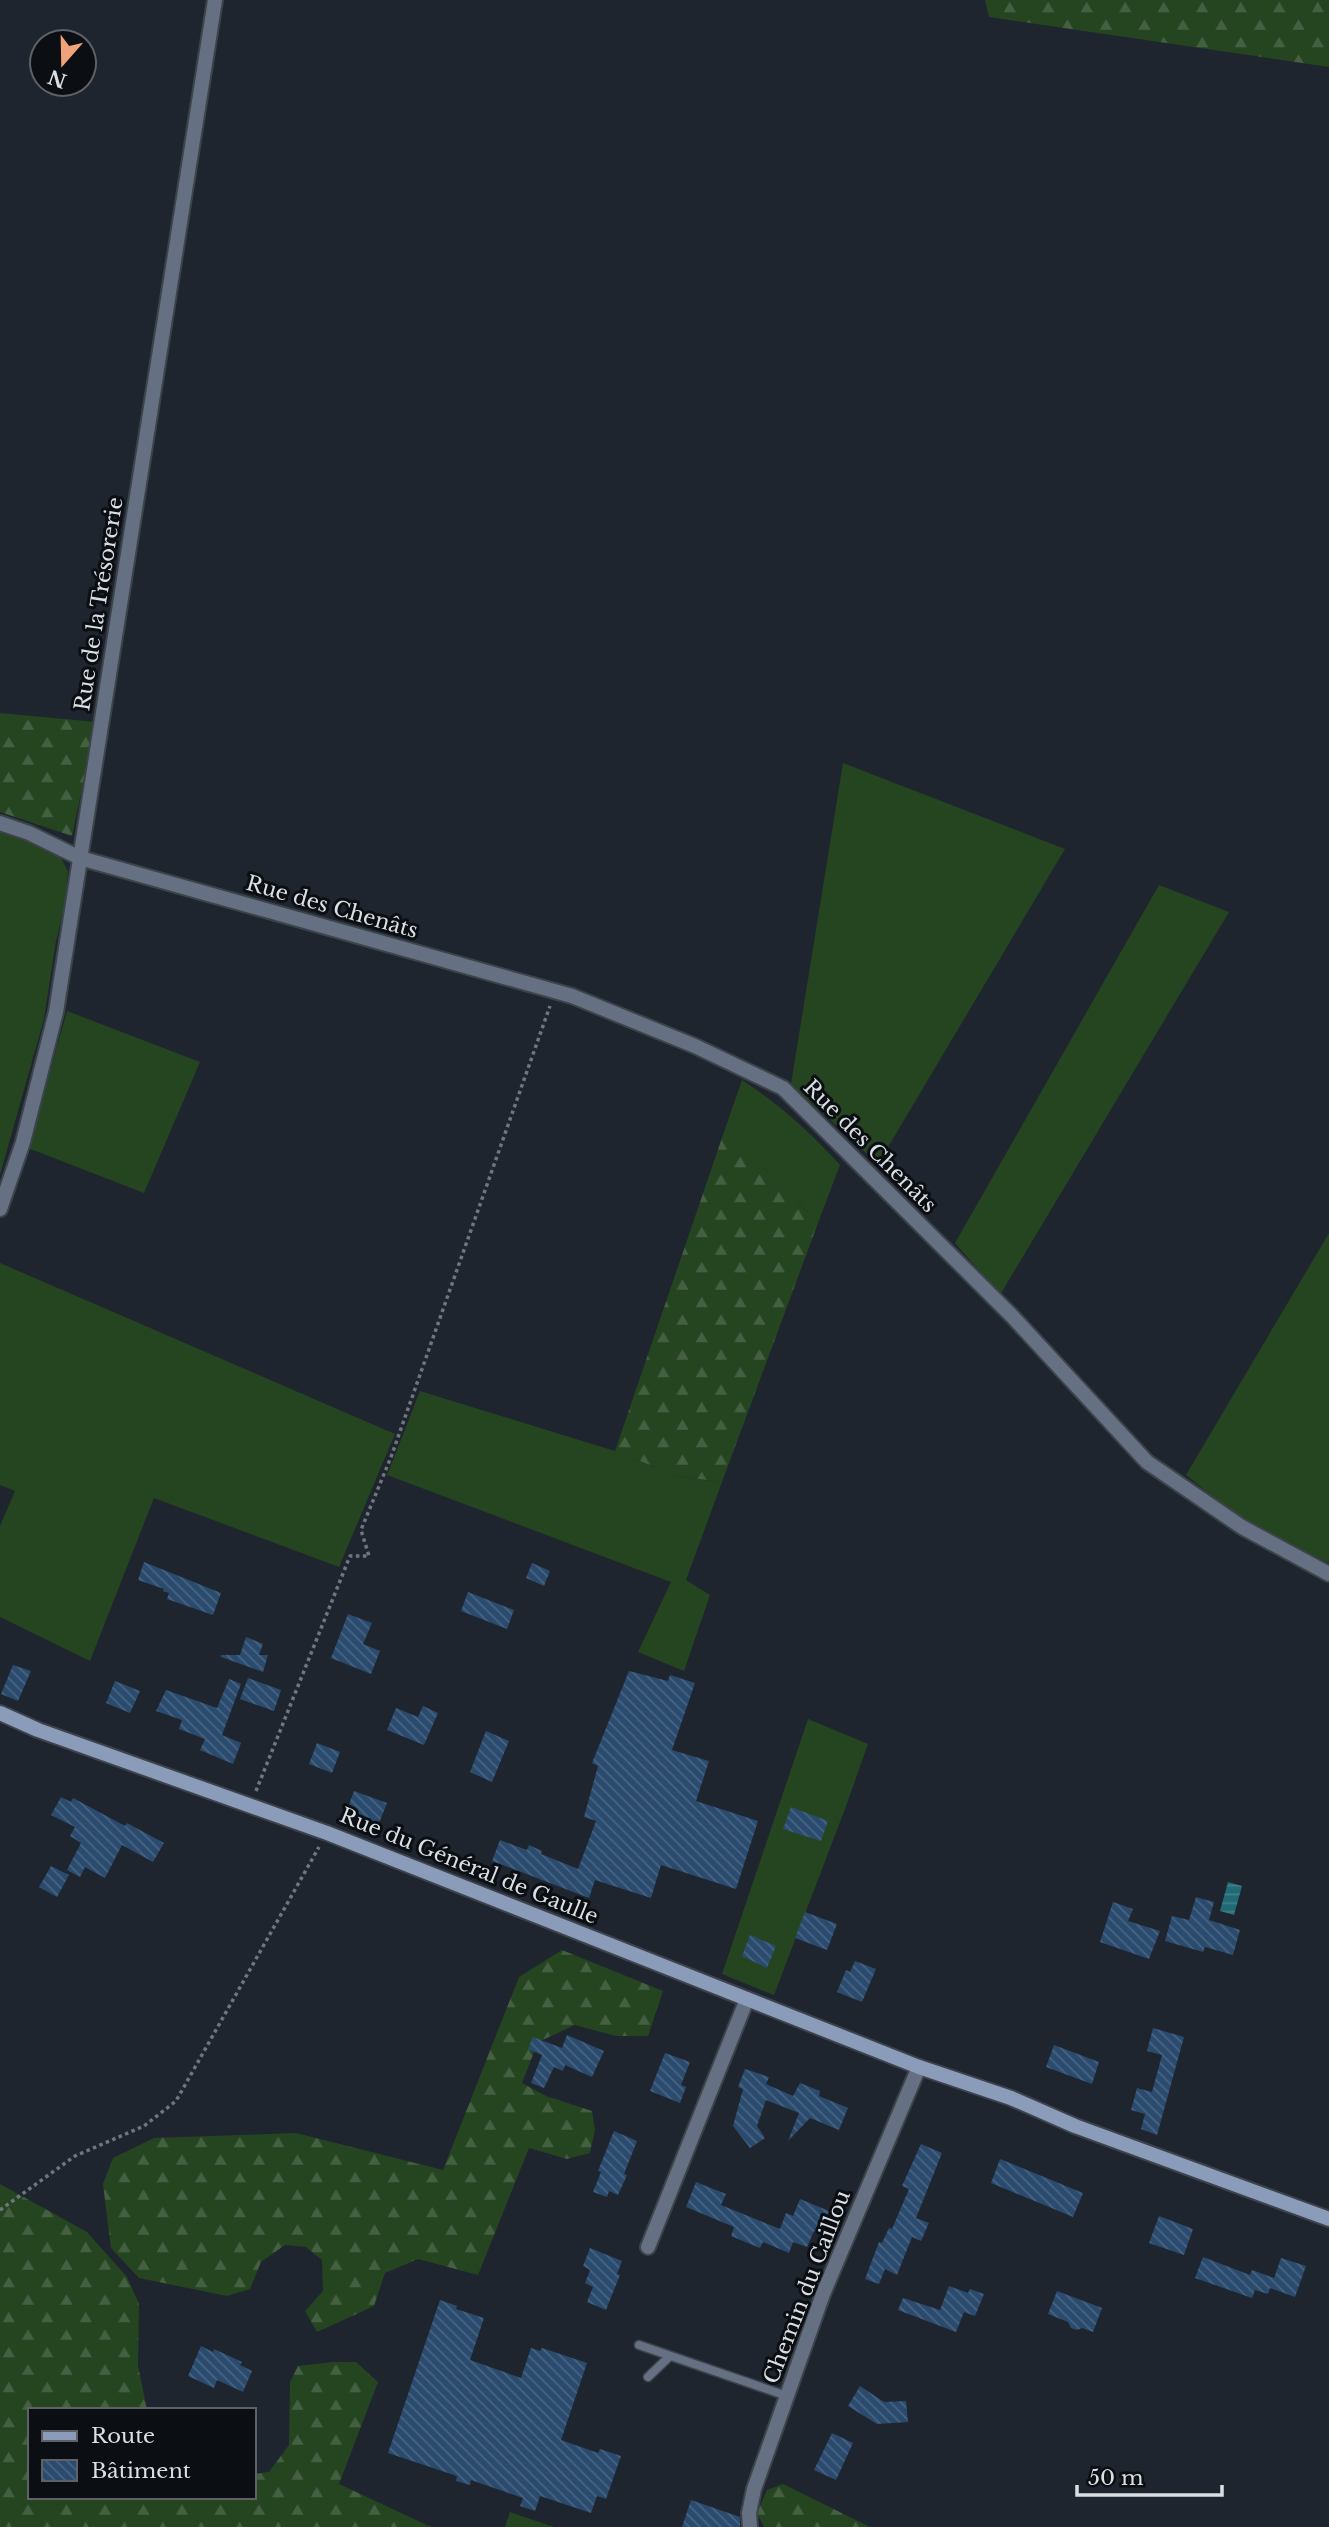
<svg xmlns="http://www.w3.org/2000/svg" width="1329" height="2527" font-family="'Libre Baskerville',serif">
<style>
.grass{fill:#254521}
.forest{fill:url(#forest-firs)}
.water{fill:url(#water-rules)}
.building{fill:url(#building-back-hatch)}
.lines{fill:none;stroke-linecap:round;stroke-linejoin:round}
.lane-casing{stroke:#3c434b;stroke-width:11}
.street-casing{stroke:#3c434b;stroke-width:18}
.secondary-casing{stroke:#3c434b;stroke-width:18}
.path{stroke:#70767e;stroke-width:3.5;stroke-dasharray:3.5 3.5;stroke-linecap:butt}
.lane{stroke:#667083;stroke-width:8}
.street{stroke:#667083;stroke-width:14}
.secondary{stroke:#8a9cba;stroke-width:14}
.labels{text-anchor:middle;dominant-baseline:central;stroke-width:6;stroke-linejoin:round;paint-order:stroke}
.street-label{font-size:21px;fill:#dadfe4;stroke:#0b0e12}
</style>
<defs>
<pattern id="forest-firs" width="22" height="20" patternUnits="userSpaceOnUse" patternTransform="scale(1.75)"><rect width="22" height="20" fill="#254521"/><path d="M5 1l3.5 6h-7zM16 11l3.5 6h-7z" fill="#445f41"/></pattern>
<pattern id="water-rules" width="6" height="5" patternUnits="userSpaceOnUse" patternTransform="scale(1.75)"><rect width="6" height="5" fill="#226b76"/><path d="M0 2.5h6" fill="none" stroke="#428089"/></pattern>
<pattern id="building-back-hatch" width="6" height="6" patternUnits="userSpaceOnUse" patternTransform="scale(1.75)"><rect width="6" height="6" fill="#2a4b6e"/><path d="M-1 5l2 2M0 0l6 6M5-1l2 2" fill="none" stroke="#486483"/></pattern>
</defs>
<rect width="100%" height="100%" fill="#1e252e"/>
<!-- grass -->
<path class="grass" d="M843 763 1065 849 878 1164 791 1084Z
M0 829 41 842 60 856 68 871 66 902 56 941 44 1019 0 1175Z
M1159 885 1229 912 1000 1295 955 1243Z
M67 1011 200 1062 144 1193 28 1148Z
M742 1080C779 1104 810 1132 840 1165L818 1223 725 1129Z
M1329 1233V1563L1277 1539 1233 1513 1186 1475Z
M0 1263 395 1434 339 1567 154 1498 90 1661 0 1617V1526L15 1491 0 1485Z
M420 1391 615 1451 677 1476 722 1482 686 1580 710 1595 684 1671 638 1652 671 1582 387 1475Z
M808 1719 868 1744 845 1809 774 1995 722 1974Z
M510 2512 554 2527H505Z"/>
<!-- forest -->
<path class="forest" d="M985 0H1329V67L989 17Z
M0 713 96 722 72 836 0 812Z
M725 1129 818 1223 722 1482 677 1476 615 1451Z
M562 1950 663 1991 648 2036H616L575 2025 538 2042 522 2083 546 2096 592 2111 595 2130 590 2153 567 2159 529 2148 478 2275 418 2259 385 2273 374 2306 317 2332 305 2311 323 2291 322 2260 306 2247 285 2245 261 2262 250 2289 227 2296 139 2278 111 2248 103 2184 113 2158 154 2138 296 2133 443 2170 519 1977Z
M0 2184 87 2232 127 2277 139 2304 138 2366 147 2410H30V2497H254V2474L269 2472 289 2445 290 2382 298 2366 333 2362H356L378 2382 339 2484 431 2527H0Z
M783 2484 870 2527H764L757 2513 767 2490Z"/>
<!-- water -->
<path class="water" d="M1228 1882 1242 1886 1234 1915 1220 1911Z"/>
<!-- building -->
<path class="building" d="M144 1562 221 1593 213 1615 167 1599 169 1593 163 1591 164 1589 138 1580Z
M532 1563 550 1571 544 1586 526 1578Z
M468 1592 514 1610 507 1629 461 1611Z
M348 1614 372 1623 363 1644 380 1651 371 1674 331 1658Z
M246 1637 263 1644 259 1655H268L263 1672 221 1657V1655H240Z
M13 1665 31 1671 18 1701 1 1694Z
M629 1671 668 1681 670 1675 695 1683 672 1750 709 1761 696 1801 758 1821 736 1889 661 1865 651 1898 595 1880 589 1898 492 1861 500 1840 527 1850 529 1845 542 1851 541 1854 578 1869 596 1821 584 1817 598 1766 592 1763Z
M248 1678 281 1690 274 1711 240 1699Z
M229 1679 241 1684 222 1735 241 1743 233 1764 200 1750 205 1739 179 1729 182 1720 156 1711 166 1690 217 1708Z
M115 1681 140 1691 130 1713 106 1703Z
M423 1706 438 1713 424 1745 387 1730 396 1708 418 1717Z
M486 1731 509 1741 492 1782 470 1772Z
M317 1743 340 1752 332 1773 309 1764Z
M354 1791 387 1803 379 1823 347 1810Z
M61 1797 71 1802 73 1798 125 1826 127 1823 164 1843 153 1862 122 1845 105 1878 85 1867 80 1877 67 1870 81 1843 70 1836 75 1827 51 1815Z
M791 1807 828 1821 821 1841 783 1829Z
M51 1866 69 1875 57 1897 39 1887Z
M1196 1897 1214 1902 1209 1920 1240 1930 1233 1955 1205 1947 1203 1952 1165 1941 1172 1916 1189 1920Z
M1113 1902 1133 1909 1128 1921 1160 1931 1149 1959 1100 1942Z
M805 1912 837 1924 827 1950 795 1938Z
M750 1935 776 1946 767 1968 742 1956Z
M855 1961 876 1969 862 2002 837 1992 846 1970 850 1972Z
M1153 2028 1184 2037 1157 2135 1141 2129 1145 2114 1131 2110 1137 2088 1152 2092 1162 2055 1147 2051Z
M567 2035 604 2051 592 2077 565 2065 563 2071 554 2067 544 2088 531 2083 542 2055 528 2049 533 2037 562 2048Z
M1054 2045 1099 2062 1092 2084 1046 2067Z
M665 2053 690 2062 681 2085 686 2087 680 2103 650 2091Z
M745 2069 769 2077 766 2084 793 2096 800 2083 820 2091 819 2096 848 2108 839 2130 810 2118 788 2141 799 2113 766 2100 757 2126 765 2138 750 2148 733 2126 743 2089 738 2087Z
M614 2131 637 2141 624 2174 627 2175 618 2195 609 2191 607 2197 593 2192 601 2172 598 2171Z
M921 2144 942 2153 916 2218 929 2223 921 2241 912 2237 897 2275 885 2269 879 2284 865 2279 879 2242 882 2243 889 2228 892 2229 909 2189 902 2186Z
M1000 2159 1083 2193 1073 2217 991 2183Z
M696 2182 726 2194 721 2205 780 2229 786 2213 793 2216 800 2199 829 2211 820 2233 814 2231 807 2247 793 2242 789 2253 763 2242 760 2248 731 2236 734 2227 686 2207Z
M1159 2216 1193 2229 1184 2255 1149 2243Z
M590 2248 622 2261 617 2274 620 2275 606 2310 587 2302 593 2287 585 2283 590 2270 583 2266Z
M1203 2257 1250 2275 1252 2270 1274 2278 1281 2258 1306 2266 1295 2297 1270 2288 1268 2294 1255 2290 1252 2298 1195 2278Z
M949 2286 968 2293 970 2289 984 2294 975 2316 964 2312 956 2332 898 2310 903 2298 940 2310Z
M1057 2291 1102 2308 1093 2332 1082 2328 1077 2330 1071 2328 1068 2322 1048 2314Z
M440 2300 457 2306 456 2309 484 2318 470 2360 521 2378 531 2348 540 2351 542 2348 587 2363 561 2440 598 2453 600 2449 621 2456 606 2499 597 2496 591 2513 540 2496 535 2511 520 2506 523 2498 471 2480 470 2485 456 2481 457 2476 388 2453Z
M201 2346 213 2352 214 2349 242 2362 240 2365 252 2371 243 2392 217 2380 214 2388 188 2376Z
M860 2386 884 2402 906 2401 908 2422 877 2424 848 2406Z
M832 2433 853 2443 836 2480 814 2470Z
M691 2500 740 2517V2527H682Z"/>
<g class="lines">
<!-- lane casing -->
<g class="lane-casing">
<path id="lane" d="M639 2345 787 2396
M648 2377 670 2356"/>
</g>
<!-- street casing -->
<g class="street-casing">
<path id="street" d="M0 823 29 833 80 858 572 996 695 1046 783 1088 1012 1316 1147 1462 1242 1527 1329 1574
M0 1209 23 1142 56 1012 215 0
M648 2247 747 1999
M750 2527 749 2513 754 2489 823 2294 919 2067"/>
</g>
<!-- secondary casing -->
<g class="secondary-casing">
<path id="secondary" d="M0 1713 38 1730 327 1833 919 2067 1011 2098 1075 2126 1329 2219"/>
</g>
<!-- path -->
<path class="path" d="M256 1791 350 1556H369L361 1530 391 1457 550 1006
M0 2210 75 2156 144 2126 176 2101 319 1847"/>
<!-- lane -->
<use href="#lane" class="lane"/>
<!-- street -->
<use href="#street" class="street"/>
<!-- secondary -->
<use href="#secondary" class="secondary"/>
</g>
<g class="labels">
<!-- street labels -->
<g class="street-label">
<text transform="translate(99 604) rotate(-81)">Rue de la Trésorerie</text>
<text transform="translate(332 907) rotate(16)">Rue des Chenâts</text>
<text transform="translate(870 1146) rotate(45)">Rue des Chenâts</text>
<text transform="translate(469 1866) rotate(22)">Rue du Général de Gaulle</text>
<text transform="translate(807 2287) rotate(-69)">Chemin du Caillou</text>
</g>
</g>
<!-- legend -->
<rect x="28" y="2408" width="228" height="91" fill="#0b0e12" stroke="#5e6266" stroke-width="2"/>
<rect x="42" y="2431" width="35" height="10" fill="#8a9cba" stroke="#5e6266" stroke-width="2"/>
<text x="91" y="2443" font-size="21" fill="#dadfe4">Route</text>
<rect x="42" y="2460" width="35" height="21" fill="url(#building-back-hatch)" stroke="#5e6266" stroke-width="2"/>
<text x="91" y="2478" font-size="21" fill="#dadfe4">Bâtiment</text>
<!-- north arrow -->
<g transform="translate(63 63) rotate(200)"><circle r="33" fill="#0b0e12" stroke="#5e6266" stroke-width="2"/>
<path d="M0-5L12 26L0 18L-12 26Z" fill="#f0a27a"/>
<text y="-10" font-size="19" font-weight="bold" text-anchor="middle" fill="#dadfe4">N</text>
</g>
<!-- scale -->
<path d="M1077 2485v10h145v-10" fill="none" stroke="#dadfe4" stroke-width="3.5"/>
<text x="1088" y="2485" font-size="21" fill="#dadfe4" stroke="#0b0e12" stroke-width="5" paint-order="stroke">50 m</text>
</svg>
